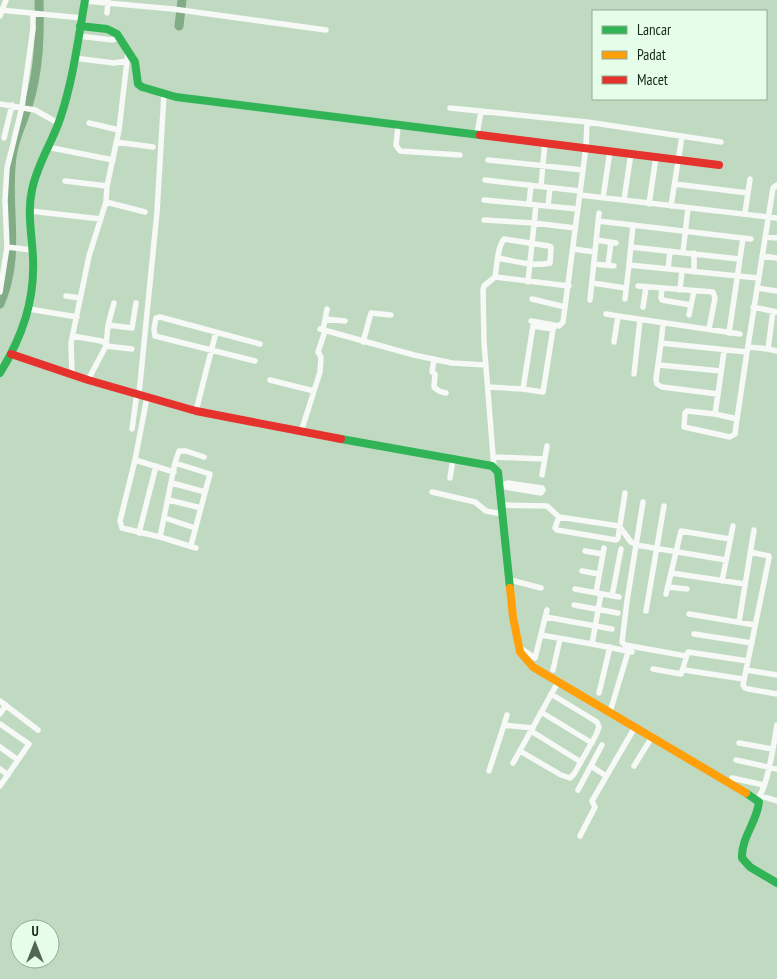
<svg xmlns="http://www.w3.org/2000/svg" width="777" height="979" font-family="'PT Sans Narrow',sans-serif">
<style>
.lines{fill:none;stroke-linecap:round;stroke-linejoin:round}
.river{stroke:#81ac86;stroke-width:9}
.street{stroke:#f6f9f6;stroke-width:5.5}
.fast{stroke:#30b455;stroke-width:8}
.slow{stroke:#ff9f0a;stroke-width:8}
.jam{stroke:#e5322d;stroke-width:8}
</style>
<rect width="100%" height="100%" fill="#c0dac2"/>
<g class="lines">
<!-- river -->
<path class="river" d="M179 26 182 0
M0 304C22 253 5 208 12 157 14 139 23 123 28 106 39 71 40 36 39 0"/>
<!-- street -->
<path class="street" d="M85 1 173 9 326 30
M0 10 82 18
M107 13 108 0
M0 16 6 0
M78 36 113 40 119 38
M74 58 114 63 127 61
M0 104 35 110 58 123
M450 108 587 122 721 142
M89 123 119 130
M398 126 396 145 400 151 460 155
M477 134 481 111
M4 138 12 105
M116 142 153 147
M47 147 113 160
M488 160 583 170
M485 180 580 191
M65 181 107 186
M675 184 748 193
M541 186 545 142
M580 195 777 218
M603 198 610 151
M484 200 578 209
M624 200 631 153
M106 202 145 212
M529 204 531 185
M649 204 656 157
M548 206 550 188
M671 206 682 136
M30 211 101 219
M745 213 750 179
M484 220 534 223 575 228
M598 221 751 239
M633 225 629 265 758 278
M765 237 777 238
M596 240 616 243
M7 247 32 250
M631 247 739 259
M573 249 595 252
M683 252 688 208
M762 256 777 258
M594 264 614 266
M608 265 611 242
M668 269 670 251
M694 272V253
M495 277 569 286
M528 282 536 205
M592 283 626 288
M638 286 713 292 715 298 709 329
M662 288 661 298 662 300 691 305
M757 288 777 291
M680 290 682 271
M0 292 7 247 5 200 7 168 22 107 33 29V14
M66 296 80 298
M532 299 565 307
M625 299 629 265
M590 300 599 213
M643 307 646 287
M753 307 777 312
M29 309 77 317
M773 311 768 349 777 351
M606 314 618 316 614 342
M689 315 694 291
M618 316 740 334
M325 319 345 321
M531 321 559 326 563 322 586 147 587 122
M663 324 661 343 747 352 773 188 777 185
M108 325 132 328 136 303
M320 329 414 355 452 363 486 365
M323 330 327 309
M729 333 743 238
M73 336 101 341 107 344
M363 342 371 313 391 315
M661 343 656 379 657 384 662 387 718 394 724 351
M106 346 132 349
M748 347 768 349
M434 359 432 372 435 374 434 387 439 391 446 393
M255 361 155 336 154 329 156 318 160 317 260 344
M659 365 721 371
M72 373 71 343 89 256 106 202 107 186 119 130 128 52
M634 374 640 320
M88 380 106 346 108 325 114 303
M270 380 314 391
M488 387 523 389 543 392 553 329 533 326 523 389
M139 394 157 212 164 94
M718 394 715 414 737 419 747 352
M147 397 135 460 174 472
M196 411 216 332
M715 414 687 411 685 413 684 427 730 437 735 434 737 419
M132 429 137 393
M301 432 320 372 321 357 318 352 325 331
M494 457 544 459
M135 460 120 521 122 528 160 537 175 463 210 474 191 545
M175 463 179 451H186L204 457
M494 468 484 342 483 290 484 286 495 277C497 266 497 248 504 239L549 246 551 247 550 263C534 267 514 261 498 258
M542 475 547 446
M450 478 453 459
M172 483 205 492
M507 483 542 488 543 490 541 493 506 487 504 485Z
M432 492 475 502 486 511 503 514
M169 500 201 508
M643 502 627 601 622 642 625 645 686 656
M502 505 547 506 559 517 619 526 631 542 636 545 726 560
M559 517 555 528 557 530 616 540 618 538 625 493
M165 518 195 528
M139 533 156 466
M160 537 196 548
M585 551 602 554
M750 552 769 556V558L743 685 745 688 748 689 777 694
M582 571 599 574
M671 573 745 584
M510 580 541 588
M722 581 733 526
M668 587 687 589
M575 589 619 597
M596 593 604 548
M601 594 592 644 632 652
M666 594 681 531 730 539
M612 596 621 549
M574 605 618 613
M646 611 664 506
M689 614 755 625
M546 617 612 629
M739 622 754 530
M694 634 752 643
M541 635 592 644
M519 647 535 658 547 610
M653 669 681 674 688 652 748 661
M553 670 560 639
M684 670 743 679
M746 670 777 675
M599 693 610 647
M0 701 38 730
M541 712 592 743
M610 712 628 652
M0 714 6 705
M0 724 29 744 0 786
M504 725 507 715
M531 731 581 762
M739 743 772 749
M0 747 18 760
M520 751 561 775 570 778 574 774 596 735 599 727 597 722 551 694
M736 760 777 769
M513 763 558 682
M591 766 606 776
M634 766 652 737
M0 769 8 775
M489 771 504 725 533 728
M732 778 764 785
M578 790 602 745
M761 796 777 801
M757 799C768 789 774 741 777 725
M580 836 595 807 592 801 635 727"/>
<!-- fast -->
<path class="fast" d="M80 26 107 29 117 34 135 62 138 84 142 87 176 97 480 135
M0 373C22 337 35 301 33 258 32 235 27 212 32 190 37 164 52 143 60 119 73 81 78 40 85 0
M341 439 492 466 498 472 510 588
M746 793 759 802C757 822 741 838 742 858L750 867 777 883"/>
<!-- slow -->
<path class="slow" d="M510 588 513 617 520 652 533 667 746 793"/>
<!-- jam -->
<path class="jam" d="M480 135 719 165
M11 354 88 380 196 411 341 439"/>
</g>
<!-- legend -->
<rect x="592" y="10" width="175" height="90" fill="#e6fee9" stroke="#93a996"/>
<rect x="602" y="26" width="25" height="8" fill="#30b455" stroke="#93a996"/>
<text x="637" y="35" font-size="15" fill="#17291a">Lancar</text>
<rect x="602" y="51" width="25" height="8" fill="#ff9f0a" stroke="#93a996"/>
<text x="637" y="60" font-size="15" fill="#17291a">Padat</text>
<rect x="602" y="76" width="25" height="8" fill="#e5322d" stroke="#93a996"/>
<text x="637" y="85" font-size="15" fill="#17291a">Macet</text>
<!-- north arrow -->
<g transform="translate(35 944)"><circle r="24" fill="#e6fee9" stroke="#93a996"/>
<path d="M0-4L9 19L0 12L-9 19Z" fill="#526755"/>
<text y="-8" font-size="14" font-weight="bold" text-anchor="middle" fill="#17291a">U</text>
</g>
</svg>
